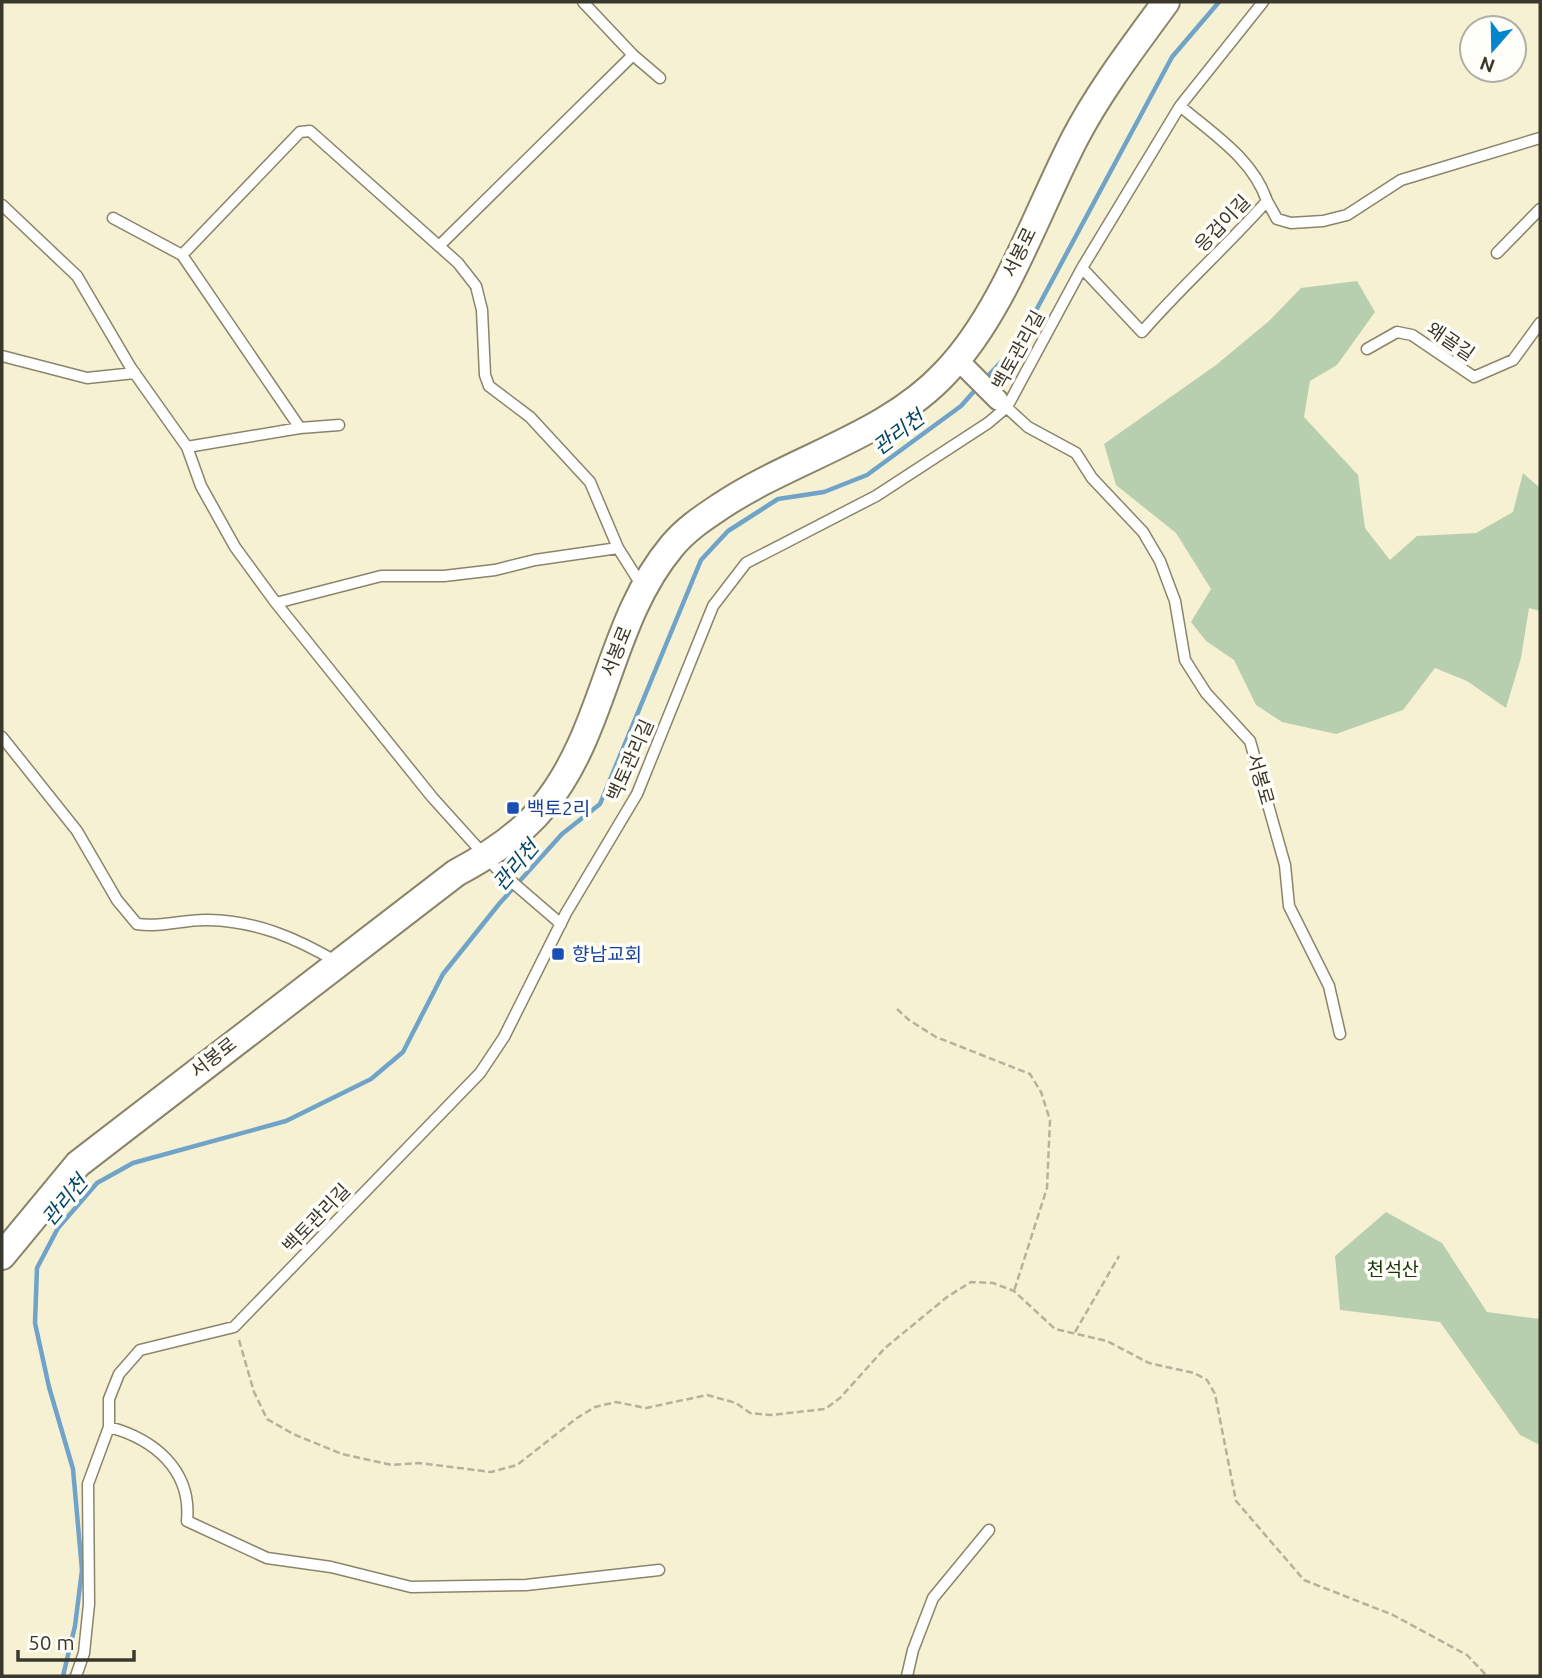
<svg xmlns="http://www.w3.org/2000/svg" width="1542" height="1678" font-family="Ubuntu,'Noto Sans KR',sans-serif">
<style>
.green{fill:#b8cfaf}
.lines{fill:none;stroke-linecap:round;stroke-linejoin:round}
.stream{stroke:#6fa3c8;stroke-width:4.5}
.service-casing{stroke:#8a856a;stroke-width:13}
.minor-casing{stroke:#8a856a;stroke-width:23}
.secondary-casing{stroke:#8a856a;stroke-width:30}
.path{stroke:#b6b19a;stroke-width:2.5;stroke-dasharray:7 3.5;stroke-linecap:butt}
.service{stroke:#fff;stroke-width:10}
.minor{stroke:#fff;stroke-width:19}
.secondary{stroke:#fff;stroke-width:26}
.transit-dot{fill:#1a4fb4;stroke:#fffef8;stroke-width:2.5}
.labels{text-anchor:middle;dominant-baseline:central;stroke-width:7;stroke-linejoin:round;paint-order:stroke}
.street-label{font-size:19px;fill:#3a382c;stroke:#fffef8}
.transit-label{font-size:19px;fill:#164399;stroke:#fffef8;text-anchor:start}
.park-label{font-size:19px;fill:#163705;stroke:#fffef8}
.water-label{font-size:21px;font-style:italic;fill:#02476b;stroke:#fffef8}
</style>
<rect width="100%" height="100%" fill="#f7f1d4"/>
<!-- green -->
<path class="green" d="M1357 281 1375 312 1337 365 1310 381 1304 417 1358 475 1365 528 1390 560 1417 536 1476 533 1513 512 1523 473 1540 488V611L1529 608 1521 658 1506 708 1467 681 1435 668 1403 710 1336 734 1282 722 1256 705 1234 660 1206 641 1191 622 1211 589 1176 533 1116 485 1104 444 1216 365 1269 321 1301 288Z
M1386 1212 1442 1243 1487 1312 1540 1319V1445L1520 1435 1440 1322 1340 1310 1335 1256Z"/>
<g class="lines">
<!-- stream -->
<path class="stream" d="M985 379 1018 344 1172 57 1219 2
M63 1676 75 1626 82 1570 73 1469 49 1387 35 1323 37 1268 58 1228 97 1183 133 1163 286 1121 371 1079 403 1052 443 974 499 904 562 834 600 804 701 560 728 531 778 499 824 492 867 475 961 406 977 388"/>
<!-- service casing -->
<g class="service-casing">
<path id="service" d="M583 2 633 55 660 78
M1180 106C1213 134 1253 159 1267 201
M2 205 77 276 131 368 187 447 201 486 235 547 276 603 432 797 496 868 561 924
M113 218 182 255
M439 246 633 55
M1497 253 1540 209
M1082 268 1142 332C1182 286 1227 246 1267 201L1277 219 1291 223 1323 221 1347 215 1401 180 1540 138
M1367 349 1397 332 1412 335 1474 377 1513 360 1540 323
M2 356 87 378 135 373
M1004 405 1028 427 1076 453 1092 478 1143 532 1160 561 1175 601 1185 660 1206 693 1250 741 1285 865 1289 906 1329 986 1340 1034
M300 428 182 255 300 132 310 131 458 263 476 286 482 310 485 375 489 386 530 417 590 482 618 548 642 586
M187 447 300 428 339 425
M276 603 381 576H444L495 570 535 560 618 548
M2 737 77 831 117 900 137 924C161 928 184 919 208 920 257 921 296 938 337 962
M109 1427C154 1439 192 1470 187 1521L267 1558 331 1567 411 1587 526 1585 659 1570
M76 1676 84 1653 89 1604 88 1484 109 1427V1399L119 1374 140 1350 234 1327 480 1073 504 1037 566 913 637 794 713 606 746 563 876 496 988 423 1007 407 1082 268 1180 106 1263 2
M907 1676 913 1650 933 1598 989 1530"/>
</g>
<!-- minor casing -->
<g class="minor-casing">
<path id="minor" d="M957 359 998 400"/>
</g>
<!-- secondary casing -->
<g class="secondary-casing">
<path id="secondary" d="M2 1256 78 1164 456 873C488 856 521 835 544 806 606 730 609 621 672 546 686 529 703 518 721 506 793 458 887 436 946 372 1003 313 1037 211 1075 138 1100 90 1134 46 1166 2"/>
</g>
<!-- path -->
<path class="path" d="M897 1009 909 1020 936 1037 1030 1074 1041 1092 1050 1120 1047 1188 1014 1291
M1075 1332 1119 1256
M239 1340 254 1392 267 1419 293 1434 342 1454 392 1465 419 1463 491 1472 517 1465 577 1418 595 1407 616 1402 646 1408 707 1395 736 1403 750 1413 771 1415 825 1409 840 1398 885 1348 947 1297 971 1282 993 1283 1014 1291 1055 1329 1107 1341 1149 1363 1194 1373 1207 1380 1215 1394 1236 1501 1304 1580 1393 1615 1467 1655 1487 1676"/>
<!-- service -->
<use href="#service" class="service"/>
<!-- minor -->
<use href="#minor" class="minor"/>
<!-- secondary -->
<use href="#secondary" class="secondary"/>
</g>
<!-- markers -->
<g class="transit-dot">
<rect x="506" y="801" width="14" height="14" rx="3.5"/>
<rect x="551" y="947" width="14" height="14" rx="3.5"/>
</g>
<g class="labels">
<!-- street labels -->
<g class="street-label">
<text transform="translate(1222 223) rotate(-46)">응겁이길</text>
<text transform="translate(1019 252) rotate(-64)">서봉로</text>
<text transform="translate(1451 341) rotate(34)">왜골길</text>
<text transform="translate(1018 350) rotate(-61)">백토관리길</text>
<text transform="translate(616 651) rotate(-68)">서봉로</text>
<text transform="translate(630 760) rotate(-66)">백토관리길</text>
<text transform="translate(1261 779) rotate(74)">서봉로</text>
<text transform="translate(213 1057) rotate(-38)">서봉로</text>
<text transform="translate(316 1218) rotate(-46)">백토관리길</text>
</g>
<!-- transit labels -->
<g class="transit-label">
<text x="527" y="808">백토2리</text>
<text x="572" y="954">향남교회</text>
</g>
<!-- park labels -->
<g class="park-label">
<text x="1393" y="1269">천석산</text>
</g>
<!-- water labels -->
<g class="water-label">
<text transform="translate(898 432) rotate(-37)">관리천</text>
<text transform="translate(515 865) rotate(-50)">관리천</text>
<text transform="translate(64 1200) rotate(-50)">관리천</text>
</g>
</g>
<!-- border -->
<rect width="1542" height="1678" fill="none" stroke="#3a382c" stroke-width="7"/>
<!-- north arrow -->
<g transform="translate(1493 49) rotate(200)"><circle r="33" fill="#fffef8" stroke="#b0afa6" stroke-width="2"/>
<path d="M0-5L12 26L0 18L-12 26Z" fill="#0486cd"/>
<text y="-10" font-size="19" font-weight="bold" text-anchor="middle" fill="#3a382c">N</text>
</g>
<!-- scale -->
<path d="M18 1650v10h116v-10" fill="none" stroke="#3a382c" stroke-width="3.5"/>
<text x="28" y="1650" font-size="21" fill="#3a382c" stroke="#fffef8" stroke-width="5" paint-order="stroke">50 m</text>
</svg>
